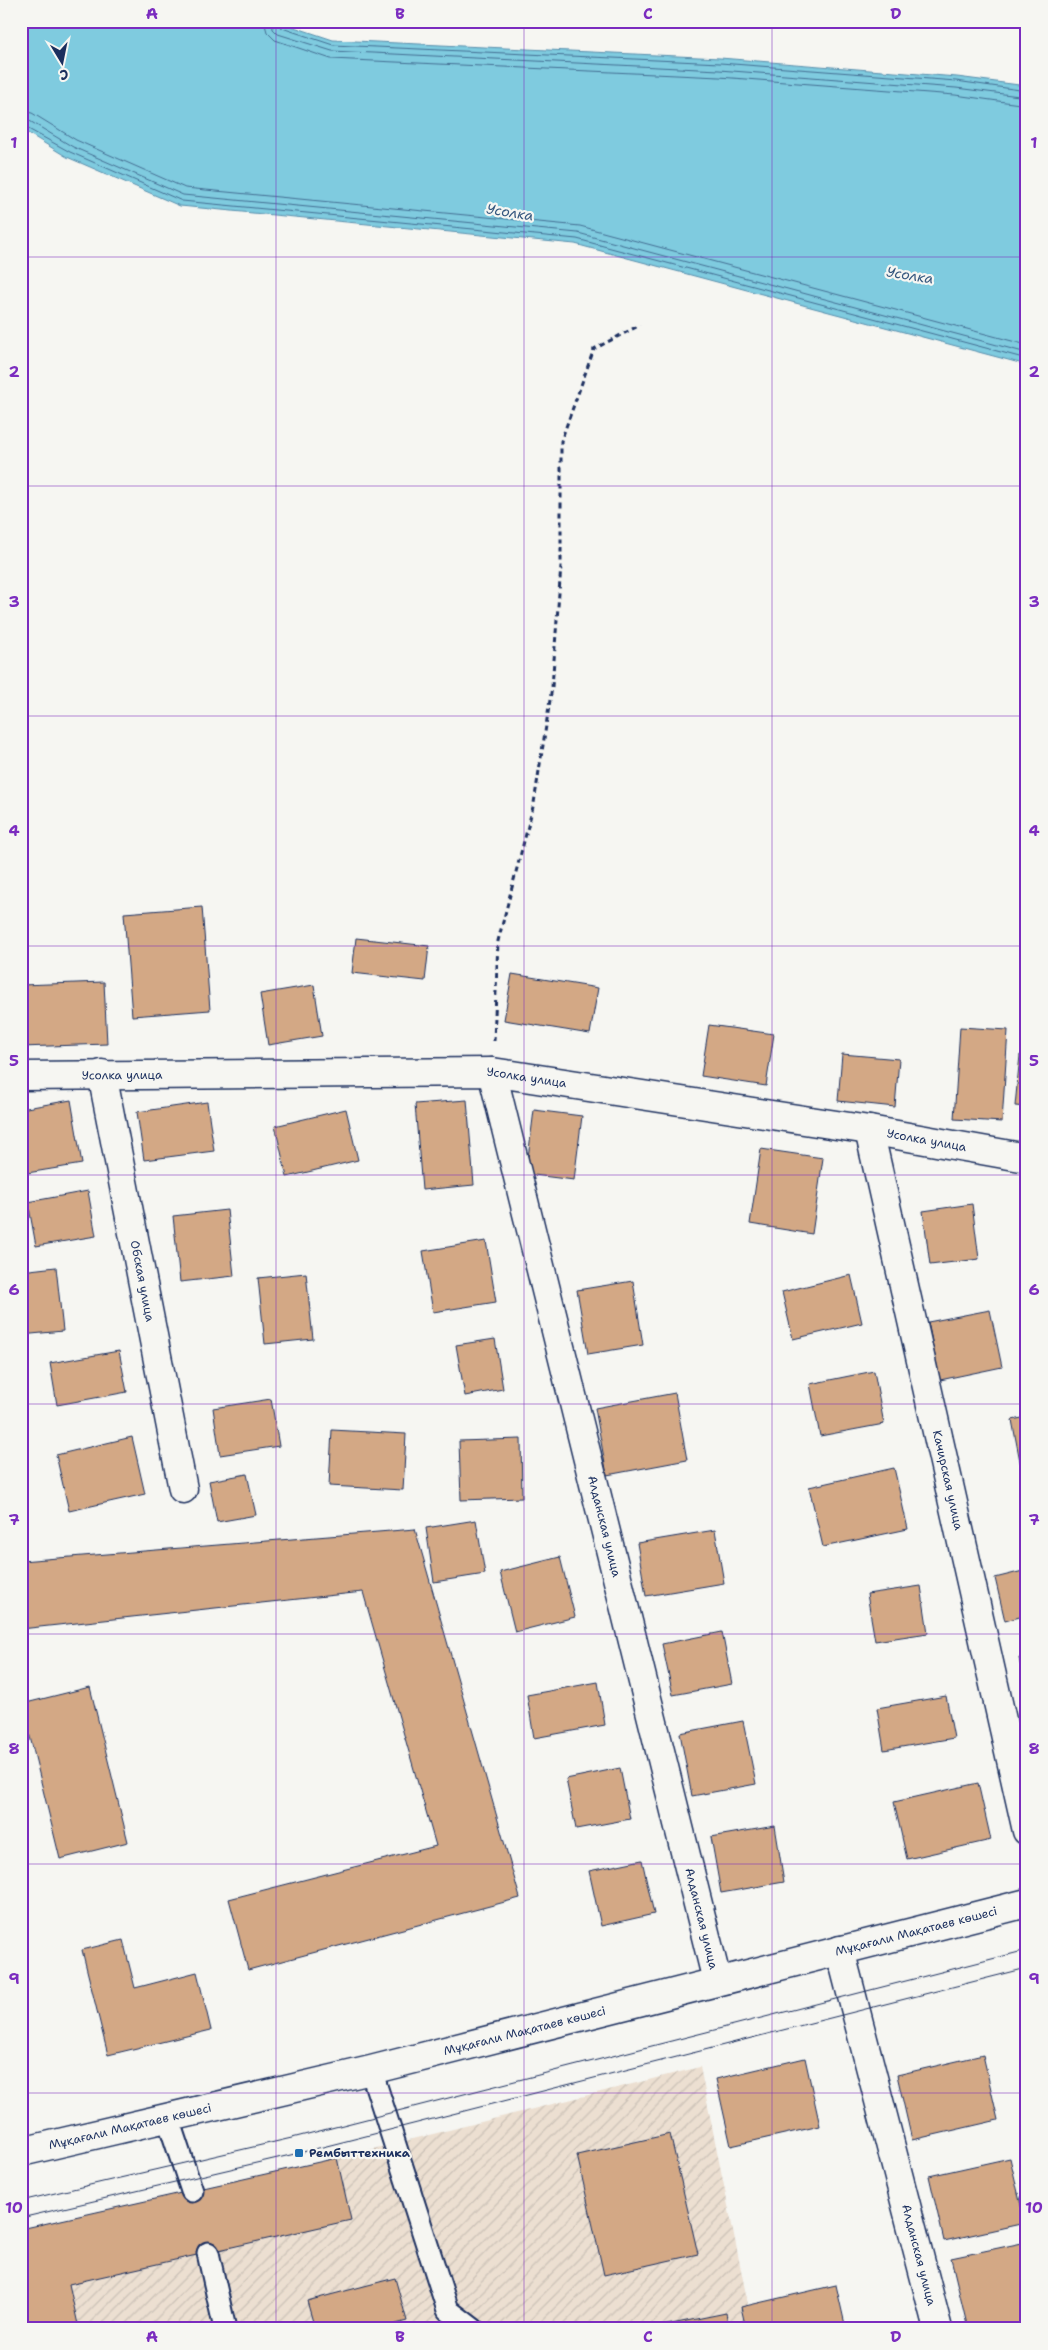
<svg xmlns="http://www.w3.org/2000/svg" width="1048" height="2350" font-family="'Shantell Sans',sans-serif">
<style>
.industrial{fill:url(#industrial-furrows)}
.water{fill:#7fcbdf;stroke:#578dab}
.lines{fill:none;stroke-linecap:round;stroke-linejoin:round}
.shore{stroke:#436d92;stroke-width:1}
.building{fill:#d3a885;stroke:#1b2f5e}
.service-casing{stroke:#1b2f5e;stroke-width:25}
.minor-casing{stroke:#1b2f5e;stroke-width:31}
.secondary-casing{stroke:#1b2f5e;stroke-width:31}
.path{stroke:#1b2f5e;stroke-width:3;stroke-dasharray:5 4;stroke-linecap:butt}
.service{stroke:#f6f6f2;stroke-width:21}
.minor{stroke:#f6f6f2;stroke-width:28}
.secondary{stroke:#f6f6f2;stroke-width:28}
.tram{stroke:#1b2f5e;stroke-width:1}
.grid{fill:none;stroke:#7b2cbf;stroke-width:1;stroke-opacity:0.55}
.poi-dot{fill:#1f6fb2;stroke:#f6f6f2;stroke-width:2}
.labels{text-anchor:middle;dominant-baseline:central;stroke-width:4.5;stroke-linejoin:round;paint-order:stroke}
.street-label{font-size:12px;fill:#1b2f5e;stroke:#f6f6f2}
.poi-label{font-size:12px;font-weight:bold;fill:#1b2f5e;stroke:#f6f6f2;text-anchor:start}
.water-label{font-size:14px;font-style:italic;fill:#34567e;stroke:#f6f6f2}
.neatline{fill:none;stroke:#7b2cbf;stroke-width:2}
.grid-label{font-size:16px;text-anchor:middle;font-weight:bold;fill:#7b2cbf}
</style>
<defs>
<pattern id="industrial-furrows" width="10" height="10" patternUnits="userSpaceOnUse" patternTransform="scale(1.25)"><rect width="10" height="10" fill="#ecdfd1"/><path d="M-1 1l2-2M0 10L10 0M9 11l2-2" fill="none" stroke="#cac0b6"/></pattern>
</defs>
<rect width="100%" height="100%" fill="#f6f6f2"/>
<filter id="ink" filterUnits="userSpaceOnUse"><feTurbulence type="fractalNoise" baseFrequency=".02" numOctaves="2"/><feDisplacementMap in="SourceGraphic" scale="10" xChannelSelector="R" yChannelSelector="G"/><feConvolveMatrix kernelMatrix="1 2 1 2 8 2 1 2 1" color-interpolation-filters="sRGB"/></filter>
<g filter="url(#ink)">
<!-- industrial -->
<path class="industrial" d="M700 2067 753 2329H21V2230L337 2158Z"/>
<!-- water -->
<path class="water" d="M21 21H276L333 40 720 58 957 77 1027 86V365L575 244 180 206 67 157 21 129Z"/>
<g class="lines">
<!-- shore -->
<path class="shore" d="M264 21 267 32 275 40 331 59 719 77 955 95 1027 105
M272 21 273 29 278 34 332 51 719 70 956 88 1027 97
M278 21 282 28 333 45 720 63 956 81 1027 91
M21 111 32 113 76 140 185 188 580 226 1027 345
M21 119 28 120 73 147 183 195 578 233 1027 353
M21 125 70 152 182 201 577 239 1027 359"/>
</g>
<!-- building -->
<path class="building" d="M202 907 210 1010 132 1016 124 913Z
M356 938 429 946 425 981 352 973Z
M512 974 598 988 590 1034 504 1020Z
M104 982 107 1044 21 1047V985Z
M314 985 322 1036 268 1045 260 994Z
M709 1025 774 1034 766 1086 701 1076Z
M960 1027 1008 1030 1002 1122 954 1119Z
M842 1054 899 1059 895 1107 838 1101Z
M1020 1055H1027V1107L1015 1106Z
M71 1100 82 1164 21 1174V1109Z
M467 1100 474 1185 422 1190 415 1104Z
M207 1102 214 1151 144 1160 137 1112Z
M346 1109 358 1160 287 1177 275 1126Z
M534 1110 582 1116 574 1180 526 1174Z
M761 1149 823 1158 812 1234 750 1224Z
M88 1191 96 1236 36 1246 28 1202Z
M972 1204 979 1259 930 1265 923 1211Z
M227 1210 234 1276 180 1282 173 1216Z
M486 1241 496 1302 433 1312 423 1251Z
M56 1267 63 1331 21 1335V1271Z
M306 1273 313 1339 265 1344 258 1278Z
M851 1275 862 1323 793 1339 782 1292Z
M633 1281 643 1345 588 1354 577 1290Z
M990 1310 1002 1367 940 1380 928 1322Z
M495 1339 503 1389 465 1396 456 1345Z
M119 1351 127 1392 57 1405 50 1363Z
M874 1371 884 1424 820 1436 810 1384Z
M675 1393 687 1460 607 1475 595 1408Z
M271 1399 279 1446 220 1455 213 1408Z
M1027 1417V1492H1026L1012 1420Z
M332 1430 406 1434 403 1490 329 1486Z
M132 1437 145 1494 69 1511 56 1455Z
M521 1439 522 1498 461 1500 459 1441Z
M894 1468 908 1529 823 1547 809 1487Z
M247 1474 256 1515 217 1522 209 1481Z
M476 1520 485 1574 434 1582 426 1528Z
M415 1529 520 1898 248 1970 229 1899 436 1846 363 1592 21 1629V1561Z
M715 1530 724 1583 646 1596 637 1543Z
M560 1557 575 1617 515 1632 500 1572Z
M1027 1570V1615L1005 1621 995 1578Z
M921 1586 928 1633 875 1641 867 1594Z
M722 1632 732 1684 673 1695 662 1644Z
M1027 1657V1698L1019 1658Z
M598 1682 605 1725 534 1738 527 1695Z
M90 1687 128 1842 60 1859 22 1704Z
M946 1696 954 1738 884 1750 877 1708Z
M743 1721 756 1784 692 1796 680 1733Z
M620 1768 630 1819 576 1829 566 1779Z
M978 1783 991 1840 907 1859 894 1802Z
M775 1826 784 1882 721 1893 711 1837Z
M642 1860 654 1914 601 1926 589 1871Z
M123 1940 135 1988 197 1972 211 2030 108 2055 82 1950Z
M983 2055 998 2120 912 2140 897 2075Z
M805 2058 820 2126 731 2146 716 2079Z
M670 2134 698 2254 604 2275 577 2155Z
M337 2158 351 2220 69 2284 79 2329H21V2229Z
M1010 2158 1025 2223 944 2241 929 2176Z
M1022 2243 1027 2264V2327L968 2329 951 2258Z
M395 2278 407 2321 377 2329H315L307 2301Z
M836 2285 846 2329H746L741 2307Z
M726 2313 729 2329H647Z"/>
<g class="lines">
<!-- service casing -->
<g class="service-casing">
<path id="service" d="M371 2070 448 2310 473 2329
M167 2116 192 2191
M208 2253 225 2329"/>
</g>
<!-- minor casing -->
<g class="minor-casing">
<g id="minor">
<path id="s1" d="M492 1072 717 1981"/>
<path id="s2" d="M102 1074 183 1489"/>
<path id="s3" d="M21 1076 492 1072 869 1130 1027 1158"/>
<path id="s4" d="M869 1130 1027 1831"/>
<path id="s5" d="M840 1950 938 2329"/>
</g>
</g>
<!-- secondary casing -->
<g class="secondary-casing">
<g id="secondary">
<path id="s6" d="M21 2152 371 2070 1027 1903"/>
</g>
</g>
<!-- path -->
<path class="path" d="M494 1041 498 941 534 803 552 687 561 566V441L594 349 640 325"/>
<!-- service -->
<use href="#service" class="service"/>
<!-- minor -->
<use href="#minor" class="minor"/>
<!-- secondary -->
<use href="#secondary" class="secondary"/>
<!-- tram -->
<path class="tram" d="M21 2201 296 2137 1027 1950
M21 2218 299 2153 1027 1968"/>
</g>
</g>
<!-- grid -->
<path class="grid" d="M276 21V2329M524 21V2329M772 21V2329M21 257H1027M21 486H1027M21 716H1027M21 946H1027M21 1175H1027M21 1404H1027M21 1634H1027M21 1864H1027M21 2093H1027"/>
<!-- markers -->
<rect class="poi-dot" x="294" y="2148" width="10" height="10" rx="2.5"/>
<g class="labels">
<!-- street labels -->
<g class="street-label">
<text stroke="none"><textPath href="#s3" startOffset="101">Усолка улица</textPath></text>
<text stroke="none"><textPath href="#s3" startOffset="506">Усолка улица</textPath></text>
<text stroke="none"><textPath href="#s3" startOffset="911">Усолка улица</textPath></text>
<text stroke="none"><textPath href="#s2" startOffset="211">Обская улица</textPath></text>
<text stroke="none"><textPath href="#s4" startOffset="359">Качирская улица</textPath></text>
<text stroke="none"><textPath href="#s1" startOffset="468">Алданская улица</textPath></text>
<text stroke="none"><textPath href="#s1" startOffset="872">Алданская улица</textPath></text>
<text stroke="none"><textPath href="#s6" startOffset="922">Мұқағали Мақатаев көшесі</textPath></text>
<text stroke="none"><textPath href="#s6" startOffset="518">Мұқағали Мақатаев көшесі</textPath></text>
<text stroke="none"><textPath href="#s6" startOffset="112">Мұқағали Мақатаев көшесі</textPath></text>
<text stroke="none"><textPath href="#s5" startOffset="315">Алданская улица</textPath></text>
</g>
<!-- poi labels -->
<g class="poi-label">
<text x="309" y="2153">Рембыттехника</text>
</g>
<!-- water labels -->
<g class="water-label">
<text transform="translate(510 212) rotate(9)">Усолка</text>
<text transform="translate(910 275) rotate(9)">Усолка</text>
</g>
</g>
<!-- margin -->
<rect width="1048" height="2350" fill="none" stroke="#f6f6f2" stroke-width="55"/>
<!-- north arrow -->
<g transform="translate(62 62) rotate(170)" stroke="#f6f6f2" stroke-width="4" paint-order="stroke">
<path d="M0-4L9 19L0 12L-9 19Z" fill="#1b2f5e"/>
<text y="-8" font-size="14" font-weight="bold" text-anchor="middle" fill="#1b2f5e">С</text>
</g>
<rect x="28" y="28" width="992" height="2294" class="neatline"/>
<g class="grid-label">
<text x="152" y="19">A</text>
<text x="400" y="19">B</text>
<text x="648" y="19">C</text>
<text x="896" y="19">D</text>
<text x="14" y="148">1</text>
<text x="1034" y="148">1</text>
<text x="14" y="377">2</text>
<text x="1034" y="377">2</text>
<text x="14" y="607">3</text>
<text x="1034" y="607">3</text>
<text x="14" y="836">4</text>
<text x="1034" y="836">4</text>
<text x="14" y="1066">5</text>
<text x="1034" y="1066">5</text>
<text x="14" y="1295">6</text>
<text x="1034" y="1295">6</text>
<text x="14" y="1525">7</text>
<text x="1034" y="1525">7</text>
<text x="14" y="1754">8</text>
<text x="1034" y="1754">8</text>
<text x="14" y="1984">9</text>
<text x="1034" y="1984">9</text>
<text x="14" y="2213">10</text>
<text x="1034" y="2213">10</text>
<text x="152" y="2342">A</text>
<text x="400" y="2342">B</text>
<text x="648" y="2342">C</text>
<text x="896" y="2342">D</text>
</g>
</svg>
